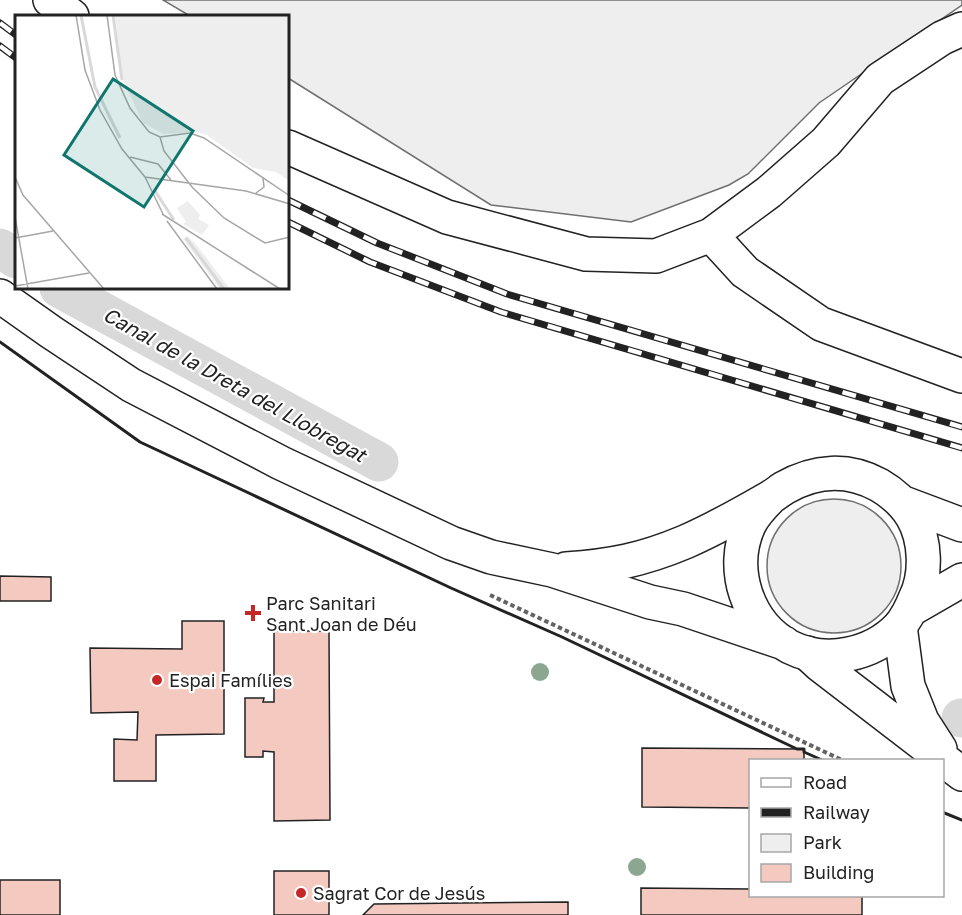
<svg xmlns="http://www.w3.org/2000/svg" width="962" height="915" font-family="'Golos Text',sans-serif">
<style>
.green{fill:#eee;stroke:#6f6f6f;stroke-width:1.5}
.lines{fill:none;stroke-linecap:round;stroke-linejoin:round}
.canal{stroke:#d9d9d9;stroke-width:39}
.building{fill:#f3c9c0;stroke:#222;stroke-width:1.5}
.minor-casing{stroke:#222;stroke-width:36}
.major-casing{stroke:#222;stroke-width:36}
.path{stroke:#646464;stroke-width:4;stroke-dasharray:4.5 3;stroke-linecap:butt}
.minor{stroke:#fff;stroke-width:33}
.major{stroke:#fff;stroke-width:33}
.rail-casing{stroke:#222;stroke-width:7}
.rail{stroke:#fff;stroke-width:4.5;stroke-dasharray:14;stroke-linecap:butt}
.wall{stroke:#222;stroke-width:3}
.tree{fill:#8da692}
.poi-dot{fill:#c62828;stroke:#fff;stroke-width:2}
.labels{text-anchor:middle;dominant-baseline:central;stroke-width:4.5;stroke-linejoin:round;paint-order:stroke}
.poi-label{font-size:18px;fill:#222;stroke:#fff;text-anchor:start}
.water-label{font-size:20px;font-style:italic;fill:#222;stroke:#fff}
.inset-river{fill:none;stroke:#d9d9d9;stroke-width:3}
.inset-road{fill:none;stroke:#a7a7a7;stroke-width:1.5}
.view{fill:#0f766e;fill-opacity:0.15;stroke:#0f766e;stroke-width:3}
.inset-edge{fill:none;stroke:#222;stroke-width:3}
</style>
<rect width="100%" height="100%" fill="#fff"/>
<!-- green -->
<path class="green" d="M163 0H962V5L819 103 748 174 729 185 631 222 491 205 288 78V16H190Z
M767 566a67 67 0 1 1 134 0a67 67 0 1 1-134 0Z"/>
<g class="lines">
<!-- canal -->
<path class="canal" d="M0 248 16 259
M59 288 379 462
M961 718H962"/>
</g>
<!-- building -->
<path class="building" d="M0 576 51 577V601H0Z
M182 621H224V734L156 735V781H114V739L137 740 138 712 91 713 90 648 182 649Z
M274 631H329L330 820 274 821V752L263 751V757H245V698H264L263 702H274Z
M642 748 804 749V760H750V808L642 807Z
M274 871H329V915H274Z
M0 880H60V915H0Z
M641 888 750 889V896H862V915H641Z
M568 902V915H363L374 904Z"/>
<g class="lines">
<!-- minor casing -->
<g class="minor-casing">
<path id="minor" d="M50 0 72 16
M288 147 447 217 586 254 656 256 711 235 769 192 826 142 880 79 942 38 962 29
M711 235 745 272 821 324 962 376
M900 626 908 686 922 721 940 749
M807 653 820 665 962 774"/>
</g>
<!-- major casing -->
<g class="major-casing">
<path id="major" d="M0 296 51 332 131 385 281 463 451 543 491 557 552 570 650 602 683 609 784 643
M901 502 962 525
M566 569C611 566 642 560 685 542 713 530 743 513 769 498 775 495 779 491 784 488 815 470 848 468 879 485 891 492 904 503 912 516 926 540 927 575 915 599 911 609 906 619 899 627 872 655 826 665 790 647 747 624 729 569 749 525 754 514 763 505 771 497
M910 610 962 580"/>
</g>
<!-- path -->
<path class="path" d="M490 595 842 760"/>
<!-- minor -->
<use href="#minor" class="minor"/>
<!-- major -->
<use href="#major" class="major"/>
<!-- rail casing -->
<g class="rail-casing">
<path id="rail" d="M0 23 16 35
M0 46 16 58
M288 200 377 243 507 294 962 427
M288 222 370 262 501 312 962 448"/>
</g>
<!-- rail -->
<use href="#rail" class="rail"/>
<!-- wall -->
<path class="wall" d="M0 342 140 442 451 588 562 637 797 749H804V752L822 760
M942 812 962 820"/>
</g>
<!-- trees -->
<g class="tree">
<circle cx="540" cy="672" r="9"/>
<circle cx="637" cy="867" r="9"/>
</g>
<!-- markers -->
<g class="poi-dot">
<path d="M250 604h6v6h6v6h-6v6h-6v-6h-6v-6h6z"/>
<circle cx="157" cy="680" r="6"/>
<circle cx="301" cy="893" r="6"/>
</g>
<g class="labels">
<!-- poi labels -->
<g class="poi-label">
<text x="266" y="603">Parc Sanitari<tspan x="266" dy="21">Sant Joan de Déu</tspan></text>
<text x="169" y="680">Espai Famílies</text>
<text x="313" y="893">Sagrat Cor de Jesús</text>
</g>
<!-- water labels -->
<g class="water-label">
<text transform="translate(235 384) rotate(29)">Canal de la Dreta del Llobregat</text>
</g>
</g>
<!-- overview -->
<g transform="translate(15 15)">
<rect width="274" height="274" fill="#fff"/>
<path d="M100 0H274V166L261 157 238 153 192 120 180 117 149 119 128 108 108 65ZM173 186 185 200 183 204 194 210 187 220 168 209 171 207 162 193ZM172 221 181 229 215 274H205L172 229 168 224Z" fill="#eee"/>
<path class="inset-river" d="M66 0 80 72 105 123M98 0 107 65M140 176 159 205M171 223 209 274"/>
<path class="inset-road" d="M61 0 70 55 85 95 107 134 130 162 231 176 275 189M92 0 100 60 115 93 134 117 145 122 175 118 189 123 275 181M145 122 149 136 177 172 209 203 250 228 275 222M115 142 143 149 156 165M0 162 8 180 89 274M130 162 148 199M241 178 249 172 248 163M147 199 265 274M0 202 13 274M152 206 202 274M0 223 38 216M0 271 74 258"/>
<path class="view" d="M98 64 178 116 129 192 49 140Z"/>
<rect width="274" height="274" class="inset-edge"/>
</g>
<!-- legend -->
<rect x="749" y="759" width="195" height="138" fill="#ffffff" stroke="#a7a7a7" stroke-width="1.5"/>
<rect x="761" y="778" width="30" height="9" fill="#ffffff" stroke="#a7a7a7" stroke-width="1.5"/>
<text x="803" y="789" font-size="18" fill="#222222">Road</text>
<rect x="761" y="808" width="30" height="9" fill="#222222" stroke="#a7a7a7" stroke-width="1.5"/>
<text x="803" y="819" font-size="18" fill="#222222">Railway</text>
<rect x="761" y="834" width="30" height="18" fill="#eeeeee" stroke="#a7a7a7" stroke-width="1.5"/>
<text x="803" y="849" font-size="18" fill="#222222">Park</text>
<rect x="761" y="864" width="30" height="18" fill="#f3c9c0" stroke="#a7a7a7" stroke-width="1.5"/>
<text x="803" y="879" font-size="18" fill="#222222">Building</text>
</svg>
